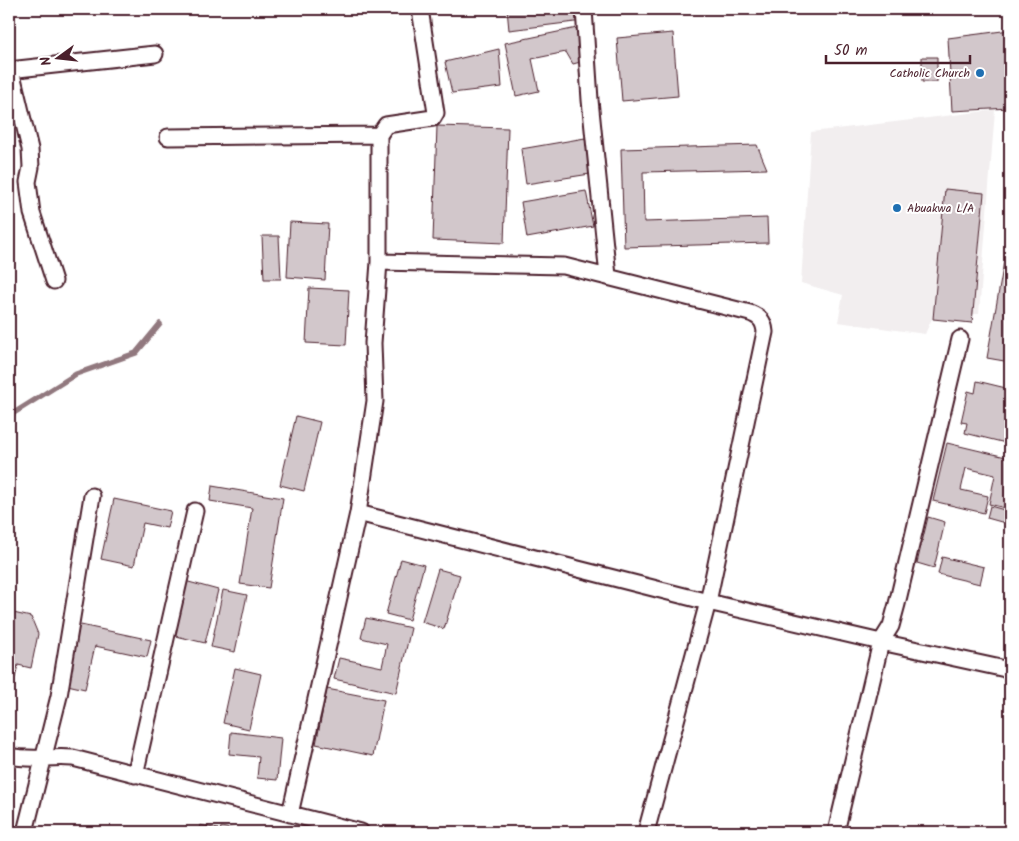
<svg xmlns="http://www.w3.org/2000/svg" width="1019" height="841" font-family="Kalam,sans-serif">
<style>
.built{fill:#f2eeef}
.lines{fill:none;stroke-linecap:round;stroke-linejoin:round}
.stream{stroke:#91787e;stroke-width:5.5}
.building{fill:#d2c7cb;stroke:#4a1f2b}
.minor-casing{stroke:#4a1f2b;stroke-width:19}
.minor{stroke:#fff;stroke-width:15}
.poi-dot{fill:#1f6fb2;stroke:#fff;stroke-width:2}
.labels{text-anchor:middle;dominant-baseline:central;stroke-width:4;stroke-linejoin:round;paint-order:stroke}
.poi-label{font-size:12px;fill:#4a1f2b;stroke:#fff;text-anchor:end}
</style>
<rect width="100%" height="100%" fill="#fff"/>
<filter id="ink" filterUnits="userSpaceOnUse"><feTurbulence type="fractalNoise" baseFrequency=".02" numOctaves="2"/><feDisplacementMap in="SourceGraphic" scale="10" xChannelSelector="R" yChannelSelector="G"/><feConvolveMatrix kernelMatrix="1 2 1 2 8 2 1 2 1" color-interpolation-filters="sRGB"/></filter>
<g filter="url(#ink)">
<!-- built -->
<path class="built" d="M995 110 979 314H934L925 334 838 322 843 295 801 283 811 132Z"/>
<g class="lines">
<!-- stream -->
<path class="stream" d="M9 416 76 374 136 353 160 324"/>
</g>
<!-- building -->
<path class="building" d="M507 9H582L583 21 509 30Z
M577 28 584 61 573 64 566 52 532 59 539 91 516 96 505 43Z
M1010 30V108L952 111 948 38Z
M673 33 678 96 622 101 617 38Z
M499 49 502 87 452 93 445 62Z
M922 57H937V82H922Z
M437 126 508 128 504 243 433 240Z
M585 138 590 174 526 184 521 149Z
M757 145 767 169 643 172 644 222 767 218 768 243 624 247 621 149Z
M945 189 984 193 972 323 933 319Z
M586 191 593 226 527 238 521 202Z
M290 222 328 224 325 280 287 277Z
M262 236H279L281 279H264Z
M1004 262 1010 263V362L987 358Z
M309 288 349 290 346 345 306 343Z
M977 381 1010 389V444L965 433 967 423 961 422 968 391 975 393Z
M296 416 320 422 304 491 280 485Z
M947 443 1010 458 1009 509 989 504 995 475 966 468 961 490 988 496 984 513 933 501Z
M212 486 283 498 269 588 240 584 252 508 210 501Z
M114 499 171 511 167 528 143 523 134 566 101 559Z
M990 506 1008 511 1005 523 987 518Z
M928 517 945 522 934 568 917 563Z
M942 557 984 567 980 584 938 574Z
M401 559 424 565 409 620 386 614Z
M438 569 460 575 444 629 422 622Z
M185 581 218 590 205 643 172 635Z
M223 590 247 595 235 652 211 647Z
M9 612 31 617 38 634 31 668 18 665 15 678 9 677Z
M366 618 411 628 396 693 334 679 339 658 382 667 387 644 361 638Z
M76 624 151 640 147 657 95 646 85 689 63 684Z
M235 668 261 674 249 729 223 723Z
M327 689 384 700 373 756 316 744Z
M231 732 281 738 277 780 257 778 259 757 229 754Z
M200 825 218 829V832H199Z
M221 827 249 832H220Z"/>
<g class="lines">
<!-- minor casing -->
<g class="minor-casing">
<path id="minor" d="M584 9 590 100 608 276
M9 70 155 54
M11 70 30 149 31 167 28 182 32 213 54 281
M168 137 379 135
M379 262 564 266 750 313C760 317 764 321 765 332L708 602 646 832
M358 513 708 602 881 642 1010 670
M9 756C31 761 51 756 73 758L361 832
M135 775 195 511
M290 814 358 513 375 401 373 343 379 262V135L386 125 433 118 436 113 420 9
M25 832 59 696 92 496
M836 832 881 642 891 626 897 604 960 339"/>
</g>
<!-- minor -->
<use href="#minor" class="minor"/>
</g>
</g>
<!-- markers -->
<g class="poi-dot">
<circle cx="980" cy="73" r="5"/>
<circle cx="897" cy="208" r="5"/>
</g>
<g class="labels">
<!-- poi labels -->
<g class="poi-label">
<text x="970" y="73">Catholic Church</text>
<text x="907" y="208" text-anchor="start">Abuakwa L/A</text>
</g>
</g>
<!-- margin -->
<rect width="1019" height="841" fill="none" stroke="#fff" stroke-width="30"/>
<rect x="15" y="15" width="989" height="811" fill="none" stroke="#4a1f2b" stroke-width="2" filter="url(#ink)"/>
<!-- north arrow -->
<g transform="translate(58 58) rotate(255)" stroke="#ffffff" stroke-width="4" paint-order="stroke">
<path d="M0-4L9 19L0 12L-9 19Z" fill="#4a1f2b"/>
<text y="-8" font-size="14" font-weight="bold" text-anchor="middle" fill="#4a1f2b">N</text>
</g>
<!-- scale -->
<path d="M826 55v8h144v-8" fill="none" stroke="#4a1f2b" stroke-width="2.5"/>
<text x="834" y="55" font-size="15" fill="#4a1f2b" stroke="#ffffff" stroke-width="4" paint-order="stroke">50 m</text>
</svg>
